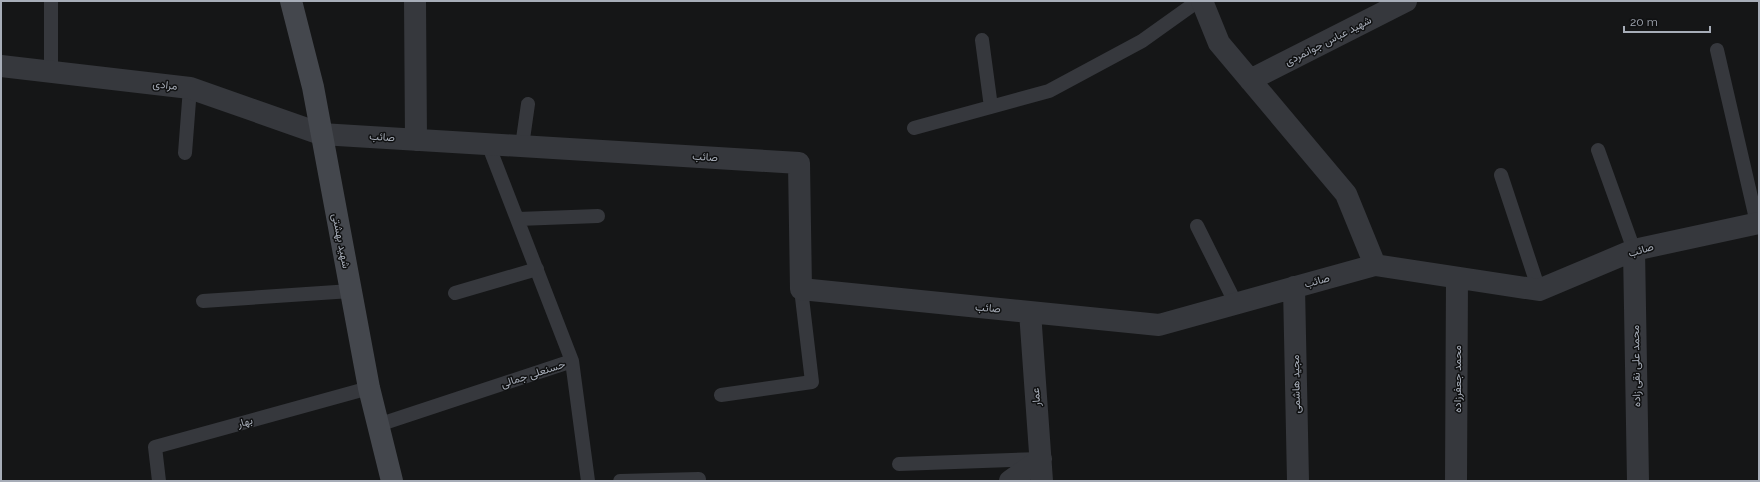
<svg xmlns="http://www.w3.org/2000/svg" width="1760" height="482" font-family="Raleway,Vazirmatn,sans-serif">
<style>
.lines{fill:none;stroke-linecap:round;stroke-linejoin:round}
.lane{stroke:#36383d;stroke-width:14}
.street{stroke:#36383d;stroke-width:22}
.secondary{stroke:#44474d;stroke-width:22}
.labels{text-anchor:middle;dominant-baseline:central;stroke-width:3;stroke-linejoin:round;paint-order:stroke}
.street-label{font-size:11px;fill:#a7adb8;stroke:#101112}
</style>
<rect width="100%" height="100%" fill="#151617"/>
<g class="lines">
<!-- lane -->
<path class="lane" d="M982 40 991 107
M1717 50 1757 223
M51 72V1
M914 128 1049 91 1142 41 1198 1
M488 144 572 361
M522 146 528 104
M1598 150 1634 250
M185 153 190 88
M1501 175 1539 290
M518 219 598 216
M1197 226 1236 304
M455 293 537 269
M203 301 351 291
M721 395 812 382 801 289
M378 425 572 361 588 481
M899 464 1040 459
M159 481 155 447 369 388
M620 481 699 479"/>
<!-- street -->
<path class="street" d="M415 1 416 140
M1202 1 1219 43 1346 194 1375 265
M1 66 190 88 321 134 799 163 801 289 1159 325 1375 265 1539 290 1634 250 1759 223
M1250 80 1406 1
M1634 250 1638 481
M1294 287 1298 481
M1030 312 1042 481
M1010 481 1041 459
M1456 481 1457 278"/>
<!-- secondary -->
<path class="secondary" d="M291 1 313 87 369 388 392 481"/>
</g>
<g class="labels">
<!-- street labels -->
<g class="street-label">
<text transform="translate(1328 41) rotate(-27)">شهید عباس جوانمردی</text>
<text transform="translate(165 85) rotate(6)">مرادی</text>
<text transform="translate(382 137) rotate(4)">صائب</text>
<text transform="translate(705 157) rotate(4)">صائب</text>
<text transform="translate(341 241) rotate(79)">شهید بهشتی</text>
<text transform="translate(1641 250) rotate(-16)">صائب</text>
<text transform="translate(1317 281) rotate(-15)">صائب</text>
<text transform="translate(988 308) rotate(6)">صائب</text>
<text transform="translate(1636 366) rotate(-91)">محمد علی نقی زاده</text>
<text transform="translate(533 374) rotate(-18)">حسنعلی جمالی</text>
<text transform="translate(1457 379) rotate(-90)">محمد جعفرزاده</text>
<text transform="translate(1296 384) rotate(-91)">مجید هاشمی</text>
<text transform="translate(1036 397) rotate(-94)">عمار</text>
<text transform="translate(245 422) rotate(-15)">بهار</text>
</g>
</g>
<!-- border -->
<rect width="1760" height="482" fill="none" stroke="#a7adb8" stroke-width="4"/>
<!-- scale -->
<path d="M1624 26v6h86v-6" fill="none" stroke="#a7adb8" stroke-width="2"/>
<text x="1630" y="26" font-size="12" fill="#a7adb8" stroke="#101112" stroke-width="3" paint-order="stroke">20 m</text>
</svg>
